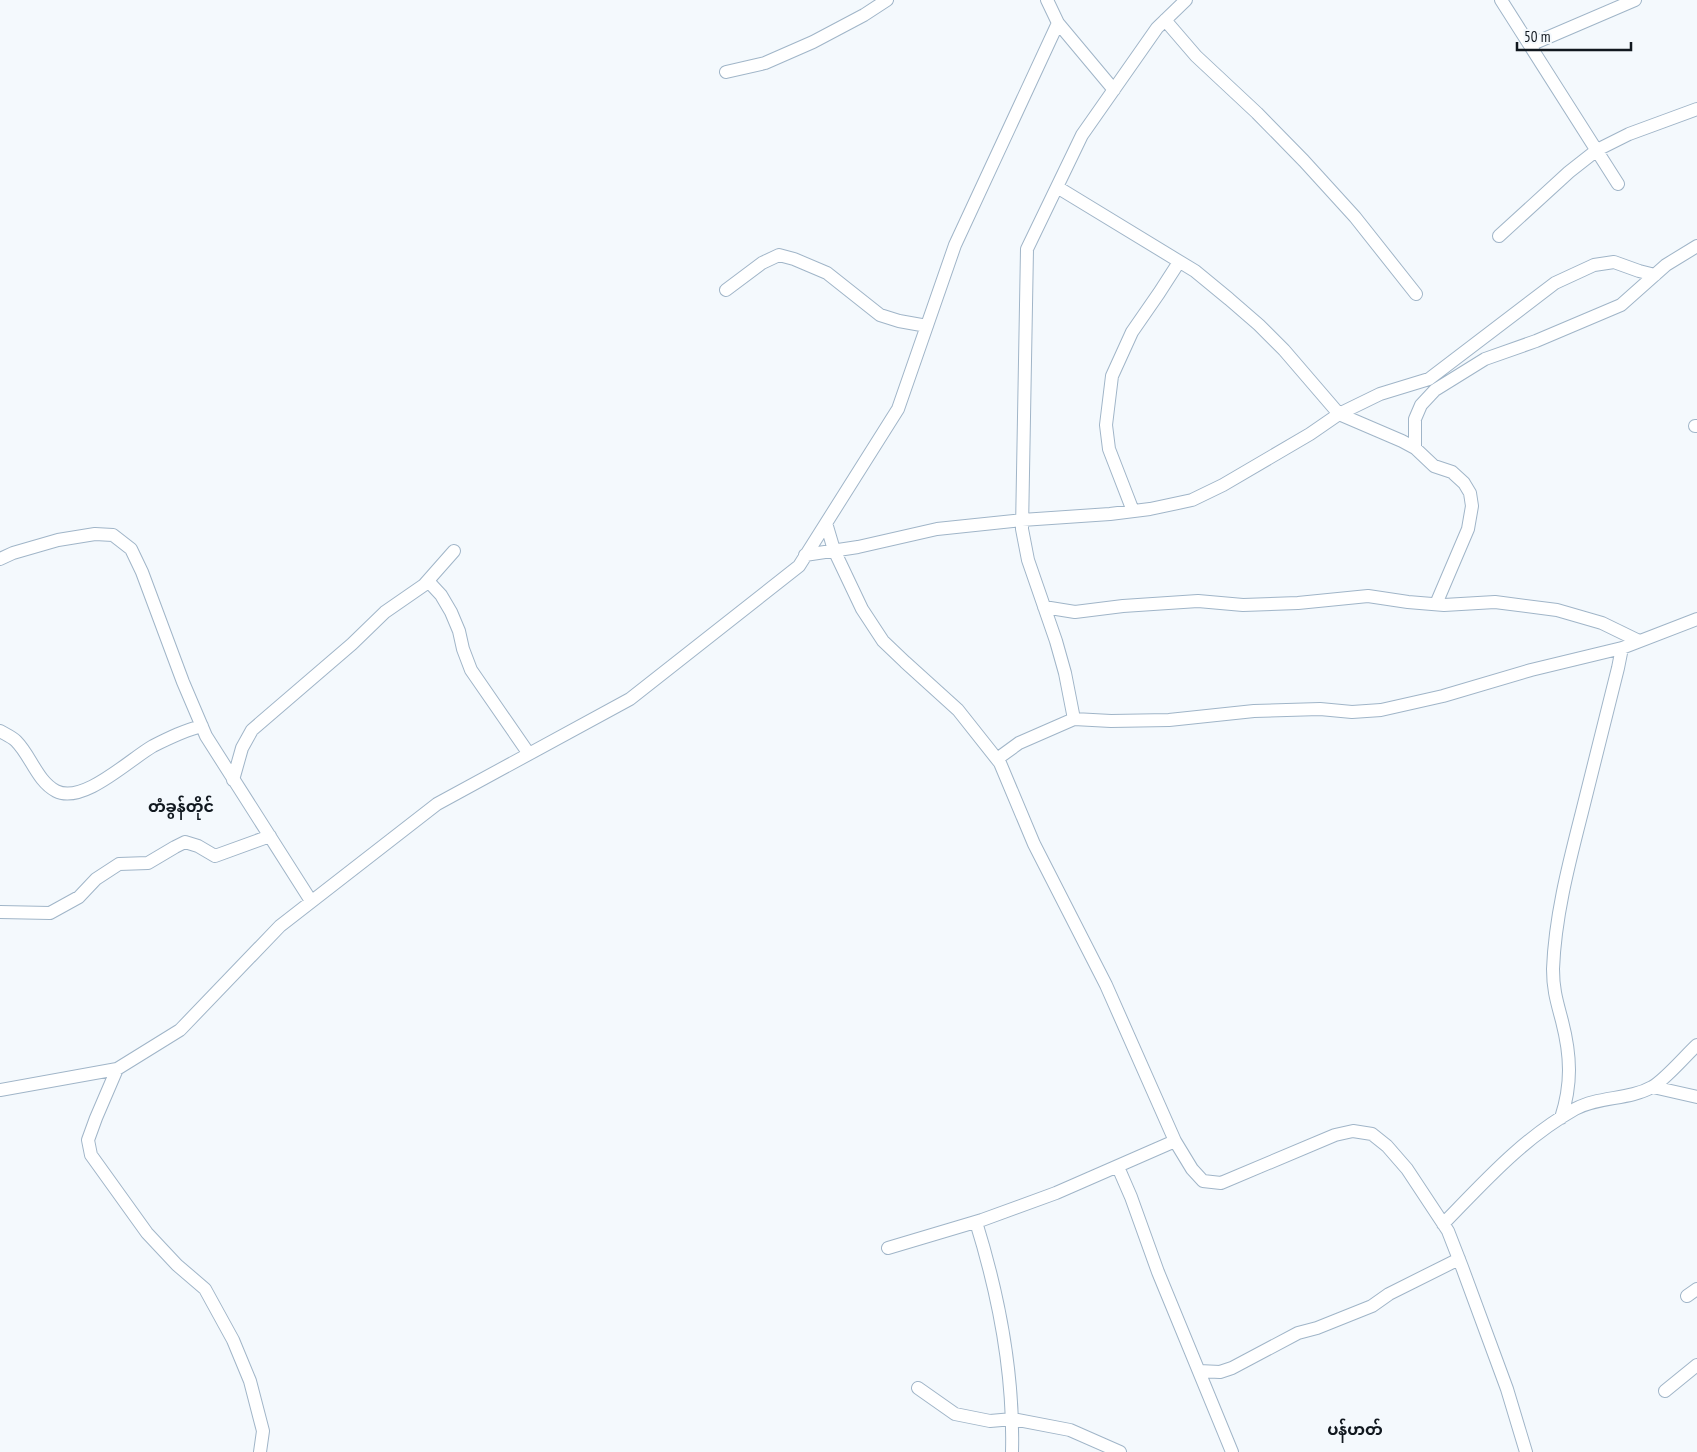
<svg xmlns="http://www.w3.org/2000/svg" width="1697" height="1452" font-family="'PT Sans Narrow','Noto Sans Myanmar',sans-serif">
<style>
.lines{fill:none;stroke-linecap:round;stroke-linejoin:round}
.street-casing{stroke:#a0b5c8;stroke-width:14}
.street{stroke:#fff;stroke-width:12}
.labels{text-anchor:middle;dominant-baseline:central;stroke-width:4.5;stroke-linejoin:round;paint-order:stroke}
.quarter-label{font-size:16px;font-weight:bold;fill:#11181f;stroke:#f4f9fd}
</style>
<rect width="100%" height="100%" fill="#f4f9fd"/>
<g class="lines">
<!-- street casing -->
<g class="street-casing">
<path id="street" d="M1047 0 1058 23 1114 90
M1501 0 1618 184
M1165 20 1196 56 1257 113 1304 161 1355 217 1416 294
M1530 45 1635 0
M726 72 765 63 813 42 864 15 887 0
M1057 187 1195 271 1229 299 1259 325 1284 350 1339 414 1402 441 1415 448 1434 466 1452 472 1464 483 1470 493 1472 506 1468 529 1436 604
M1499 236 1569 172 1597 150 1629 134 1697 109
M726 290 762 263 779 255 794 259 827 273 880 315 899 321 927 326
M1695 426H1697
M1415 448V419L1421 405 1435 390 1485 359 1536 341 1621 305 1666 265 1697 246
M1133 511 1109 449 1106 425 1112 376 1132 332 1159 293 1179 262
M826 523 834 550 862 609 883 641 905 662 958 710 1000 763 1034 844 1106 985 1175 1141 1192 1169 1203 1181 1221 1183 1335 1135 1353 1131 1372 1134 1387 1146 1407 1169 1448 1231 1462 1267 1507 1389 1526 1452
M805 555 858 547 937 529 1022 520 1110 514 1150 509 1192 500 1223 485 1310 434 1339 414 1380 394 1429 379 1555 283 1594 265 1614 262 1639 271 1655 275
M0 559 13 553 58 540 95 534 113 535 131 549 142 572 183 682 206 736 311 901
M428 581 441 595 451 612 459 631 463 649 471 670 529 754
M1044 607 1075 612 1123 606 1198 601 1243 605 1298 603 1368 596 1408 602 1444 605 1495 602 1557 610 1602 623 1639 641
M1074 719 1065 673 1056 641 1028 560 1022 529 1027 249 1082 135 1157 28 1186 0
M0 731C5 734 12 737 16 741 31 756 37 781 56 791 83 805 130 759 153 746 169 738 185 730 202 726
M997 759 1019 743 1074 719 1111 721 1169 720 1254 711 1320 709 1352 712 1381 710 1443 696 1531 670 1622 648 1697 619
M233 780 242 748 252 730 352 644 385 612 424 585 454 551
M0 912 50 913 79 897 96 879 119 864 148 863 175 847 185 842 198 846 215 856 270 836
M117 1069 96 1118 88 1140 91 1155 147 1233 177 1265 205 1289 233 1340 250 1381 263 1431 260 1452
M1653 1087 1697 1097
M0 1090 117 1069 180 1030 280 926 437 804 630 699 799 566 898 409 955 245 1058 23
M1561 1118C1572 1084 1571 1056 1562 1021 1557 1002 1553 990 1553 969 1555 916 1569 863 1582 812 1594 764 1606 716 1618 668L1622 648
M1118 1167 1131 1197 1158 1272 1232 1452
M976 1222C999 1296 1014 1374 1012 1452
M1443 1224C1485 1181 1522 1139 1575 1109 1599 1096 1629 1100 1652 1087 1664 1081 1686 1055 1697 1045
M888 1248 982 1220 1056 1193 1175 1141
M1687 1296 1697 1289
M1199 1371 1220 1372 1232 1368 1298 1333 1317 1328 1372 1306 1389 1294 1459 1259
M918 1388 955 1414 990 1421 1013 1419 1070 1430 1120 1452
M1665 1391 1697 1365"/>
</g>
<!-- street -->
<use href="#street" class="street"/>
</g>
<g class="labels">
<!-- quarter labels -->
<g class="quarter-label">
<text x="181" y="806">တံခွန်တိုင်</text>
<text x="1355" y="1429">ပန်ဟတ်</text>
</g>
</g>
<!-- scale -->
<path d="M1517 42v8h114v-8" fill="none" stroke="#11181f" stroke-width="2.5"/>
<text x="1524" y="42" font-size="15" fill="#11181f" stroke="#f4f9fd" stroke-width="4" paint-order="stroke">50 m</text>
</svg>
